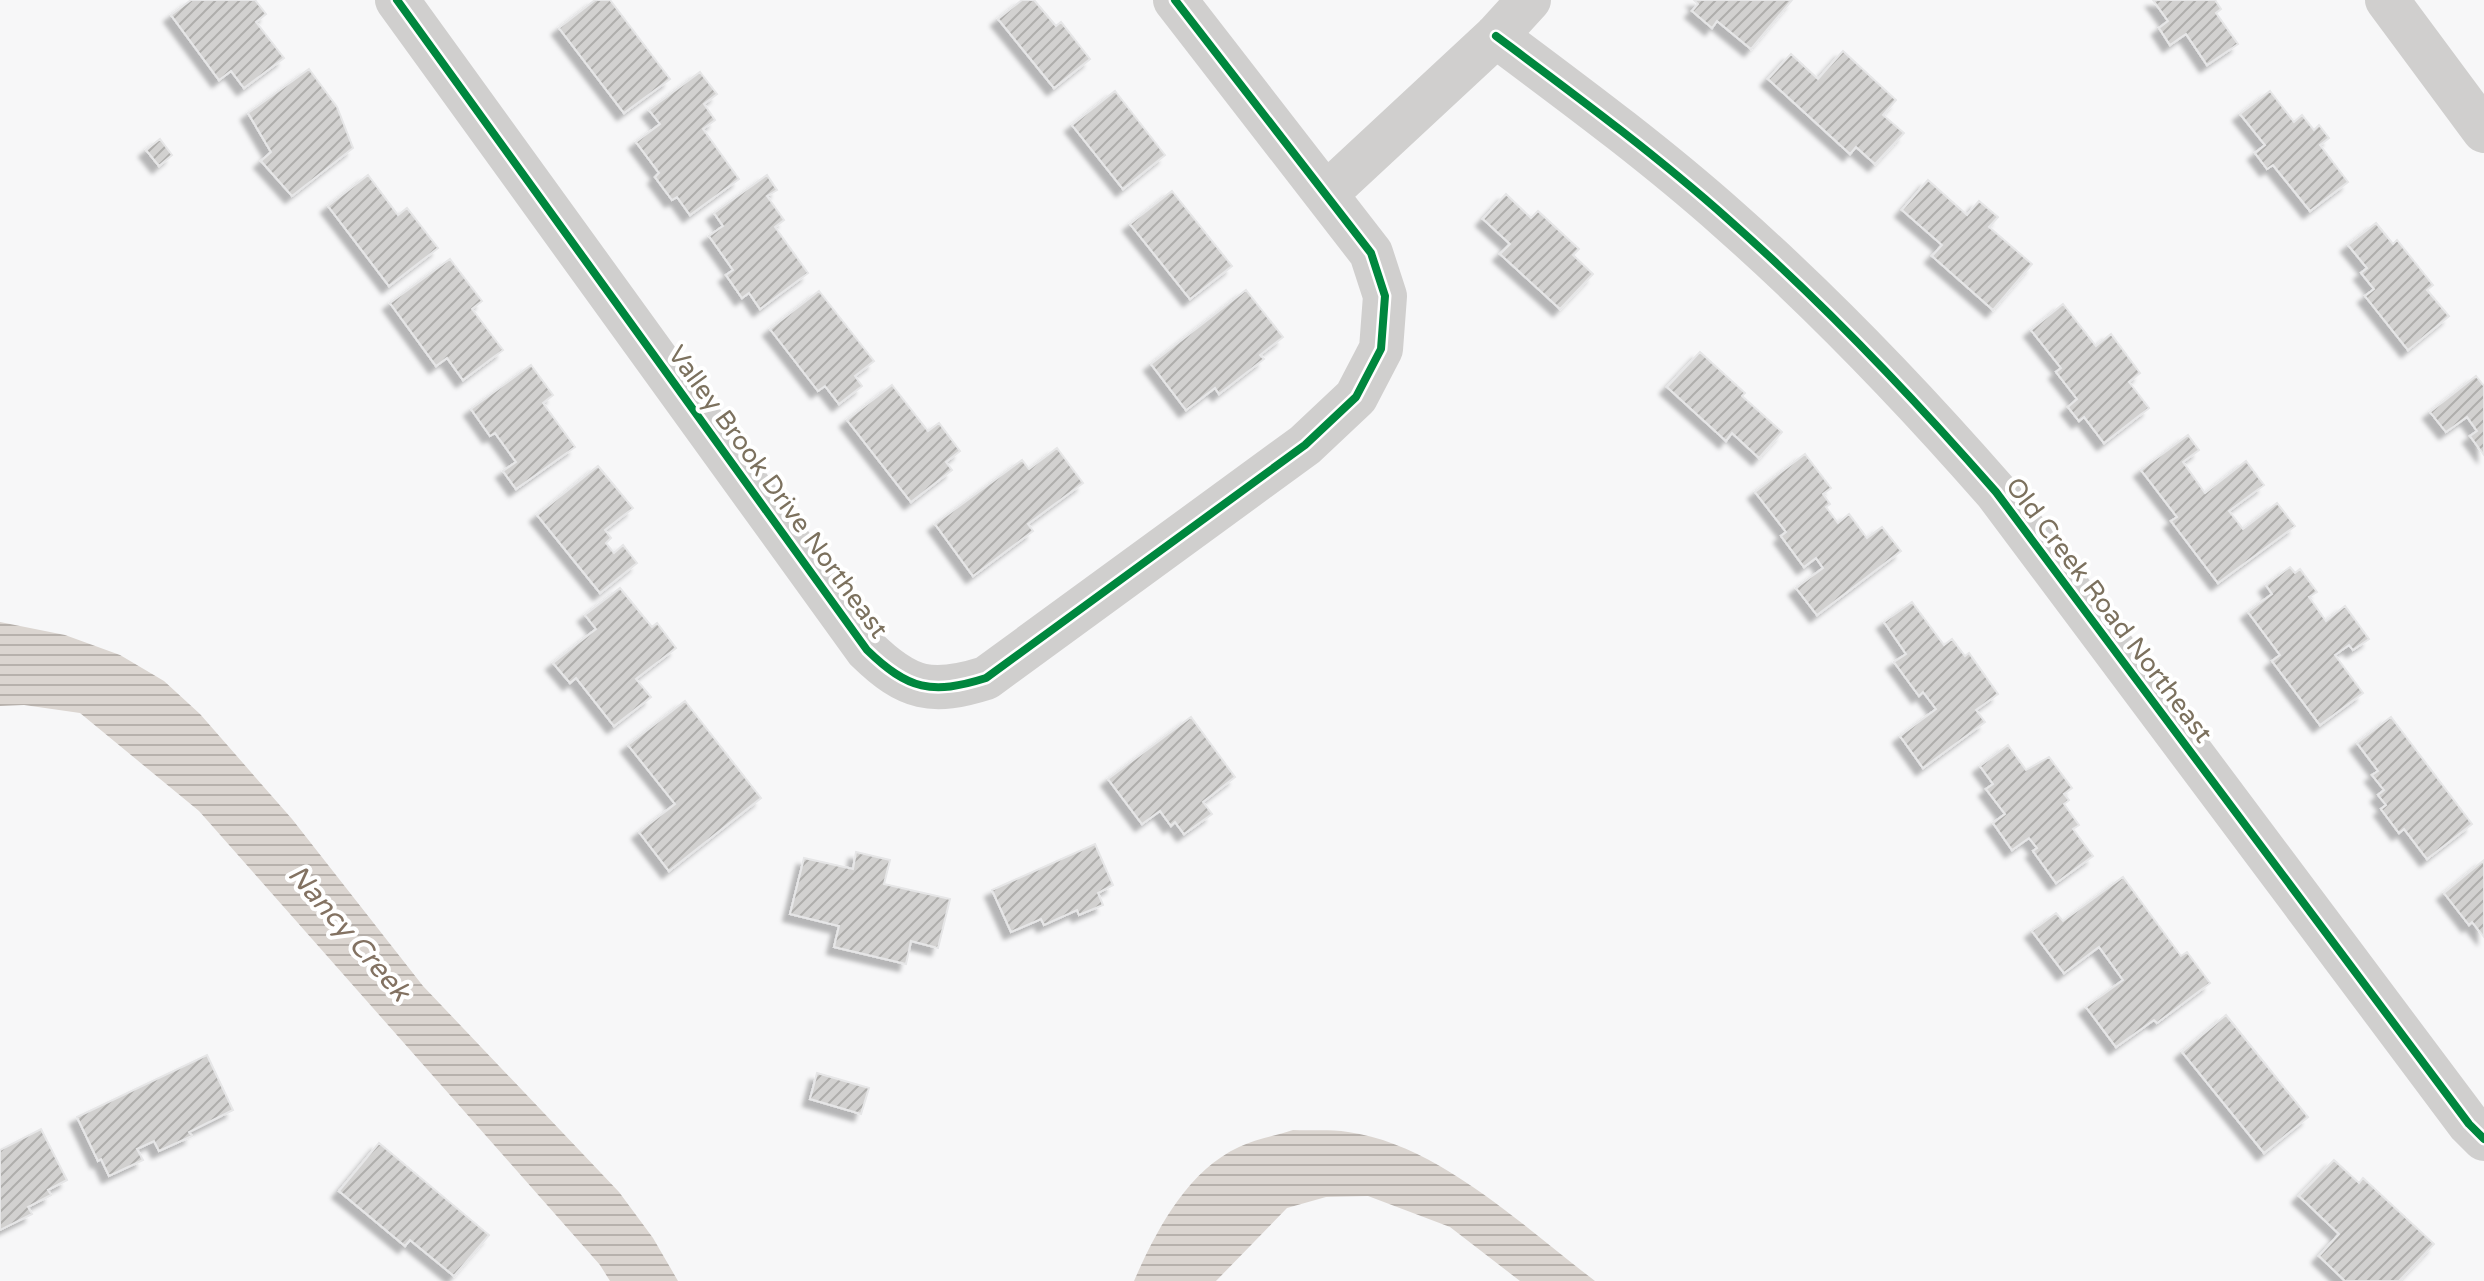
<svg xmlns="http://www.w3.org/2000/svg" width="2484" height="1281" font-family="'Varela Round',sans-serif">
<style>
.water{fill:url(#water-rules)}
.building{fill:url(#building-hatch);stroke:#e6e6e7;stroke-width:2;filter:url(#shadow)}
.lines{fill:none;stroke-linecap:round;stroke-linejoin:round}
.street{stroke:#d0cfce;stroke-width:44}
.cycleway-casing{stroke:#fff;stroke-width:13}
.cycleway{stroke:#00873e;stroke-width:8}
.labels{text-anchor:middle;dominant-baseline:central;stroke-width:8;stroke-linejoin:round;paint-order:stroke}
.street-label{font-size:26px;fill:#7c715e;stroke:#fff}
.water-label{font-size:28px;font-style:italic;fill:#837262;stroke:#fff}
</style>
<defs>
<pattern id="water-rules" width="6" height="5" patternUnits="userSpaceOnUse" patternTransform="scale(2)"><rect width="6" height="5" fill="#dbd5d0"/><path d="M0 2.5h6" fill="none" stroke="#b7b1ac"/></pattern>
<pattern id="building-hatch" width="6" height="6" patternUnits="userSpaceOnUse" patternTransform="scale(2)"><rect width="6" height="6" fill="#d2d1d0"/><path d="M-1 1l2-2M0 6l6-6M5 7l2-2" fill="none" stroke="#afaeac"/></pattern>
<filter id="shadow"><feDropShadow dx="-7" dy="7" stdDeviation="2" flood-color="#0004"/></filter>
</defs>
<rect width="100%" height="100%" fill="#f7f7f8"/>
<!-- water -->
<path class="water" d="M0 622 65 635 120 655 164 681 200 714 292 819 423 986 619 1192 653 1238 678 1281H610L600 1265 199 811 80 713 24 705 0 706Z
M1293 1130C1311 1131 1330 1129 1348 1132 1438 1144 1525 1228 1595 1281H1520L1450 1227 1368 1196 1326 1197 1287 1208 1216 1281H1134C1156 1231 1187 1171 1239 1147 1255 1139 1275 1136 1293 1130Z"/>
<!-- building -->
<path class="building" d="M191 0H255L266 14 256 22 284 58 244 88 231 71 219 80 171 15Z
M595 0H610L670 79 624 113 559 28Z
M1022 0H1034L1056 26 1061 22 1090 59 1054 88 998 19Z
M1694 0H1792L1751 49 1717 21 1712 28 1692 11 1698 4Z
M2153 0H2215L2221 9 2216 13 2238 44 2207 65 2186 34 2170 45 2159 28 2168 21Z
M1843 51 1896 100 1883 115 1904 133 1875 164 1856 147 1850 154 1768 79 1791 54 1818 79Z
M309 69 337 107 353 148 292 196 261 161 271 152 248 113Z
M700 72 717 94 704 104 715 120 703 129 739 179 690 215 677 197 672 200 655 177 659 173 636 142 660 124 649 110Z
M1115 91 1165 155 1123 189 1072 125Z
M2270 91 2294 122 2302 115 2314 130 2319 125 2329 138 2320 145 2348 182 2310 211 2273 165 2267 169 2255 153 2265 145 2240 114Z
M160 139 172 155 159 166 146 150Z
M368 175 398 215 407 208 438 248 389 286 328 206Z
M767 175 777 190 767 196 784 220 775 227 808 273 760 309 749 293 742 298 726 275 733 270 709 236 723 226 714 213Z
M1928 180 1967 215 1979 201 1998 217 1989 227 2032 264 1993 310 1932 256 1942 245 1902 210Z
M1172 191 1232 266 1190 299 1130 224Z
M1506 194 1531 218 1538 211 1579 249 1573 255 1593 274 1560 309 1500 254 1510 244 1483 219Z
M2376 223 2393 244 2397 240 2433 285 2427 290 2449 316 2408 350 2365 296 2374 289 2361 273 2367 268 2348 245Z
M450 259 482 301 472 309 503 350 463 380 447 358 436 366 390 303Z
M1246 290 1283 337 1260 355 1264 359 1219 394 1215 388 1186 410 1151 364Z
M819 291 874 361 855 376 862 386 839 404 825 386 818 391 770 329Z
M2063 304 2096 346 2111 334 2140 373 2129 382 2149 408 2104 443 2084 417 2079 421 2068 407 2077 399 2056 372 2061 368 2031 330Z
M1700 352 1745 393 1742 396 1782 432 1759 458 1732 433 1726 441 1667 387Z
M531 365 553 395 543 403 575 447 516 489 503 471 516 462 495 433 490 436 471 409Z
M2476 376 2484 386V455L2470 436 2477 431 2467 417 2446 432 2430 412Z
M892 385 928 431 939 423 960 451 946 462 952 470 911 502 847 420Z
M2188 435 2199 450 2183 462 2205 493 2246 461 2264 485 2229 511 2243 529 2277 503 2295 526 2218 583 2171 521 2177 517 2141 470Z
M1057 448 1083 483 1028 524 1033 531 973 576 935 524 1022 460 1029 469Z
M1805 454 1831 488 1823 494 1830 504 1826 507 1838 523 1849 514 1867 538 1882 527 1901 551 1817 615 1796 588 1823 568 1816 558 1804 567 1781 536 1786 532 1755 492Z
M598 466 633 508 605 530 611 538 606 543 614 553 623 545 637 563 600 593 537 515Z
M2290 567 2295 573 2300 569 2317 592 2309 597 2326 621 2345 606 2369 639 2353 650 2349 645 2335 655 2363 693 2320 725 2272 661 2280 655 2248 612 2272 594 2266 585Z
M620 588 652 627 657 623 676 648 636 679 651 697 614 726 576 678 570 683 553 663 596 629 585 615Z
M1912 602 1944 645 1952 639 1965 656 1969 653 1998 694 1976 710 1985 722 1923 768 1900 736 1936 709 1923 692 1919 696 1894 662 1906 654 1884 622Z
M685 701 761 798 669 871 639 832 675 804 628 745Z
M1191 717 1235 777 1203 802 1212 814 1184 834 1175 822 1171 826 1160 811 1142 824 1108 779Z
M2391 717 2472 824 2427 859 2404 829 2399 833 2381 809 2386 805 2378 795 2384 790 2372 775 2378 771 2357 743Z
M2008 745 2026 770 2049 757 2072 788 2064 794 2069 800 2064 804 2079 825 2073 829 2093 856 2056 883 2033 851 2037 848 2029 838 2012 850 1993 823 2005 814 1986 789 1993 784 1980 766Z
M1095 844 1113 885 1098 893 1103 905 1079 915 1077 910 1044 925 1041 919 1011 932 992 890Z
M856 852 890 860 884 884 950 899 938 948 911 941 906 964 834 947 839 926 790 914 804 858 853 869Z
M2484 860V937L2472 922 2469 925 2444 893Z
M2123 877 2181 956 2187 952 2210 983 2157 1023 2154 1020 2116 1047 2086 1007 2123 980 2099 947 2064 973 2032 931 2056 913 2063 921Z
M2226 1015 2308 1117 2264 1153 2182 1052Z
M207 1055 233 1110 189 1132 192 1136 159 1151 154 1141 137 1149 143 1160 109 1176 101 1159 98 1161 77 1117Z
M817 1073 869 1088 861 1114 810 1099Z
M41 1129 67 1180 48 1190 51 1195 28 1207 32 1214 0 1230V1150Z
M379 1143 489 1235 454 1276 410 1240 405 1246 339 1191Z
M2334 1160 2359 1183 2363 1178 2434 1244 2399 1281H2345L2319 1256 2339 1234 2299 1196Z"/>
<g class="lines">
<!-- street -->
<path class="street" d="M397 0 867 650C908 690 932 695 986 678L1305 445 1356 397 1381 349 1385 296 1371 253 1175 0
M2387 0 2484 131
M1496 36C1575 95 1655 154 1729 220 1824 304 1912 396 1996 492L2469 1124 2484 1139
M1326 194 1496 36 1529 0"/>
<!-- cycleway casing -->
<g class="cycleway-casing">
<path id="cycleway" d="M397 0 867 650C908 690 932 695 986 678L1305 445 1356 397 1381 349 1385 296 1371 253 1175 0
M1496 36C1575 95 1655 154 1729 220 1824 304 1912 396 1996 492L2469 1124 2484 1139"/>
</g>
<!-- cycleway -->
<use href="#cycleway" class="cycleway"/>
</g>
<g class="labels">
<!-- street labels -->
<g class="street-label">
<text transform="translate(778 492) rotate(54)">Valley Brook Drive Northeast</text>
<text transform="translate(2109 610) rotate(53)">Old Creek Road Northeast</text>
</g>
<!-- water labels -->
<g class="water-label">
<text transform="translate(349 933) rotate(49)">Nancy Creek</text>
</g>
</g>
</svg>
